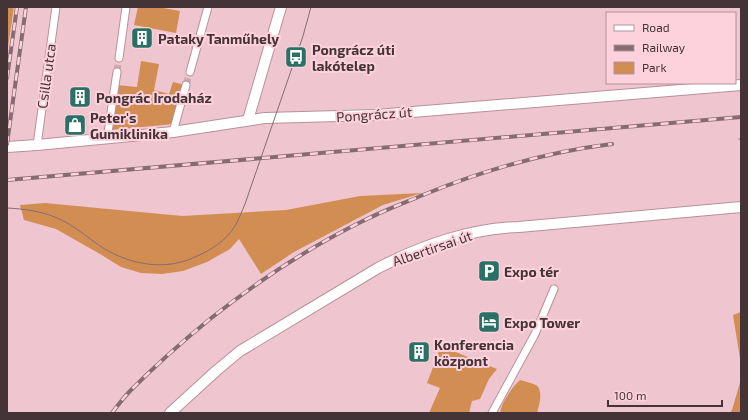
<svg xmlns="http://www.w3.org/2000/svg" width="748" height="420" font-family="'Exo 2',sans-serif">
<style>
.green{fill:#d28e52}
.lines{fill:none;stroke-linecap:round;stroke-linejoin:round}
.street-tunnel{stroke:#cda8b1;stroke-width:7;stroke-dasharray:7 3.5;stroke-linecap:butt}
.street-casing{stroke:#b8909b;stroke-width:9}
.secondary-casing{stroke:#b8909b;stroke-width:12}
.street{stroke:#fff;stroke-width:7}
.secondary{stroke:#fff;stroke-width:10}
.tram{stroke:#866c72;stroke-width:1}
.rail-casing{stroke:#866c72;stroke-width:4}
.rail{stroke:#fdd2dd;stroke-width:2.5;stroke-dasharray:8;stroke-linecap:butt}
.labels{text-anchor:middle;dominant-baseline:central;stroke-width:4;stroke-linejoin:round;paint-order:stroke}
.poi-label{font-size:14px;font-weight:bold;fill:#443337;stroke:#fdd2dd;text-anchor:start}
.street-label{font-size:14px;fill:#443337;stroke:#fdd2dd}
</style>
<rect width="100%" height="100%" fill="#efc5d0"/>
<!-- green -->
<path class="green" d="M7 7H14L7 54Z
M138 7H158L180 11 176 33 134 25Z
M141 61 159 64 154 90 169 94 173 82 185 85 174 124 110 130 117 85 137 87Z
M422 193 383 205 294 252 261 274 239 239 230 249 207 262 183 271 162 274 141 273 121 267 100 254 56 229 24 220 20 205 45 203 182 216 286 210 360 196Z
M741 312V365L733 315Z
M441 346 497 369 489 379 480 399 472 401 469 413H429L440 388 427 383Z
M741 379V413H730L732 410Z
M520 380C525 381 531 383 536 385 544 391 539 405 537 413H500C501 403 513 386 520 380Z"/>
<g class="lines">
<!-- street-tunnel -->
<path class="street-tunnel" d="M117 72 119 58
M186 85 190 72"/>
<!-- street casing -->
<g class="street-casing">
<path id="street" d="M119 58 126 7
M190 72 208 7
M173 132 186 85
M107 139 117 72
M37 145 56 7
M492 413 535 334 554 289"/>
</g>
<!-- secondary casing -->
<g class="secondary-casing">
<path id="secondary" d="M248 120 281 7
M7 147 37 145 173 132 265 118 376 115 741 85
M170 413 216 371 240 351 378 268C420 246 471 228 519 227L741 207"/>
</g>
<!-- street -->
<use href="#street" class="street"/>
<!-- secondary -->
<use href="#secondary" class="secondary"/>
<!-- tram -->
<path class="tram" d="M739 139H741
M7 208C24 209 42 211 57 218 74 225 88 238 103 248 131 265 165 271 195 257 211 250 226 241 235 226 239 219 242 211 245 204L303 36 311 7"/>
<!-- rail casing -->
<g class="rail-casing">
<path id="rail" d="M7 78 17 7
M7 144 26 7
M7 180 741 117
M112 413C118 405 124 397 131 390 156 365 183 341 210 319 259 280 311 246 367 219 385 210 404 203 423 195 484 170 546 152 612 144"/>
</g>
<!-- rail -->
<use href="#rail" class="rail"/>
</g>
<!-- icons -->
<defs>
<g id="building-square" transform="scale(1.15)"><rect x="-9" y="-9" width="18" height="18" rx="4" fill="#2a7064" stroke="#fdd2dd"/><path d="M-4-6H4V6H1V3H-1V6H-4ZM-2.5-4.3h1.7v1.8h-1.7ZM.8-4.3h1.7v1.8H.8ZM-2.5-1h1.7V.8h-1.7ZM.8-1h1.7V.8H.8Z" fill="#fff"/></g>
<g id="bus-square" transform="scale(1.15)"><rect x="-9" y="-9" width="18" height="18" rx="4" fill="#2a7064" stroke="#fdd2dd"/><path d="M-5-6H5V4H4V6H2V4H-2V6H-4V4H-5ZM-3.5-4V0h7V-4ZM-3.5 1.2v1.5H-2V1.2ZM2 1.2v1.5H3.5V1.2Z" fill="#fff"/></g>
<g id="shop-square" transform="scale(1.15)"><rect x="-9" y="-9" width="18" height="18" rx="4" fill="#2a7064" stroke="#fdd2dd"/><path d="M-5-2.5h2.3a2.7 3.5 0 0 1 5.4 0H5L5.5 6h-11ZM-1.5-2.5h3a1.5 2.3 0 0 0-3 0Z" fill="#fff"/></g>
<g id="parking-square" transform="scale(1.15)"><rect x="-9" y="-9" width="18" height="18" rx="4" fill="#2a7064" stroke="#fdd2dd"/><path d="M-3.5-5.5H1a3.5 3.5 0 0 1 0 7H-1V5.5H-3.5ZM-1-3.4V-.6H.8a1.4 1.4 0 0 0 0-2.8Z" fill="#fff"/></g>
<g id="hotel-square" transform="scale(1.15)"><rect x="-9" y="-9" width="18" height="18" rx="4" fill="#2a7064" stroke="#fdd2dd"/><path d="M-6-4.5h1.5V1H6V5H4.5V3h-9V5H-6ZM-4 0a1.8 1.8 0 1 1 3.6 0ZM.5 0V-2.5h3Q6-2.5 6 0Z" fill="#fff"/></g>
</defs>
<g fill-rule="evenodd">
<use href="#building-square" x="142" y="38"/>
<use href="#bus-square" x="296" y="57"/>
<use href="#building-square" x="80" y="97"/>
<use href="#shop-square" x="75" y="125"/>
<use href="#parking-square" x="489" y="271"/>
<use href="#hotel-square" x="489" y="322"/>
<use href="#building-square" x="419" y="352"/>
</g>
<g class="labels">
<!-- poi labels -->
<g class="poi-label">
<text x="158" y="38">Pataky Tanműhely</text>
<text x="312" y="49">Pongrácz úti<tspan x="312" dy="16">lakótelep</tspan></text>
<text x="96" y="97">Pongrác Irodaház</text>
<text x="90" y="117">Peter's<tspan x="90" dy="16">Gumiklinika</tspan></text>
<text x="504" y="271">Expo tér</text>
<text x="504" y="322">Expo Tower</text>
<text x="434" y="344">Konferencia<tspan x="434" dy="16">központ</tspan></text>
</g>
<!-- street labels -->
<g class="street-label">
<text transform="translate(46 76) rotate(-82)">Csilla utca</text>
<text transform="translate(374 114) rotate(-4)">Pongrácz út</text>
<text transform="translate(432 248) rotate(-19)">Albertirsai út</text>
</g>
</g>
<!-- border -->
<rect width="748" height="420" fill="none" stroke="#443337" stroke-width="16"/>
<!-- legend -->
<rect x="606" y="12" width="130" height="72" fill="#fdd2dd" stroke="#b3929b"/>
<rect x="614" y="25" width="20" height="6" fill="#ffffff" stroke="#b3929b"/>
<text x="642" y="32" font-size="12" fill="#443337">Road</text>
<rect x="614" y="45" width="20" height="6" fill="#866c72" stroke="#b3929b"/>
<text x="642" y="52" font-size="12" fill="#443337">Railway</text>
<rect x="614" y="62" width="20" height="12" fill="#d28e52" stroke="#b3929b"/>
<text x="642" y="72" font-size="12" fill="#443337">Park</text>
<!-- scale -->
<path d="M608 400v6h114v-6" fill="none" stroke="#443337" stroke-width="2"/>
<text x="614" y="400" font-size="12" fill="#443337" stroke="#fdd2dd" stroke-width="3" paint-order="stroke">100 m</text>
</svg>
